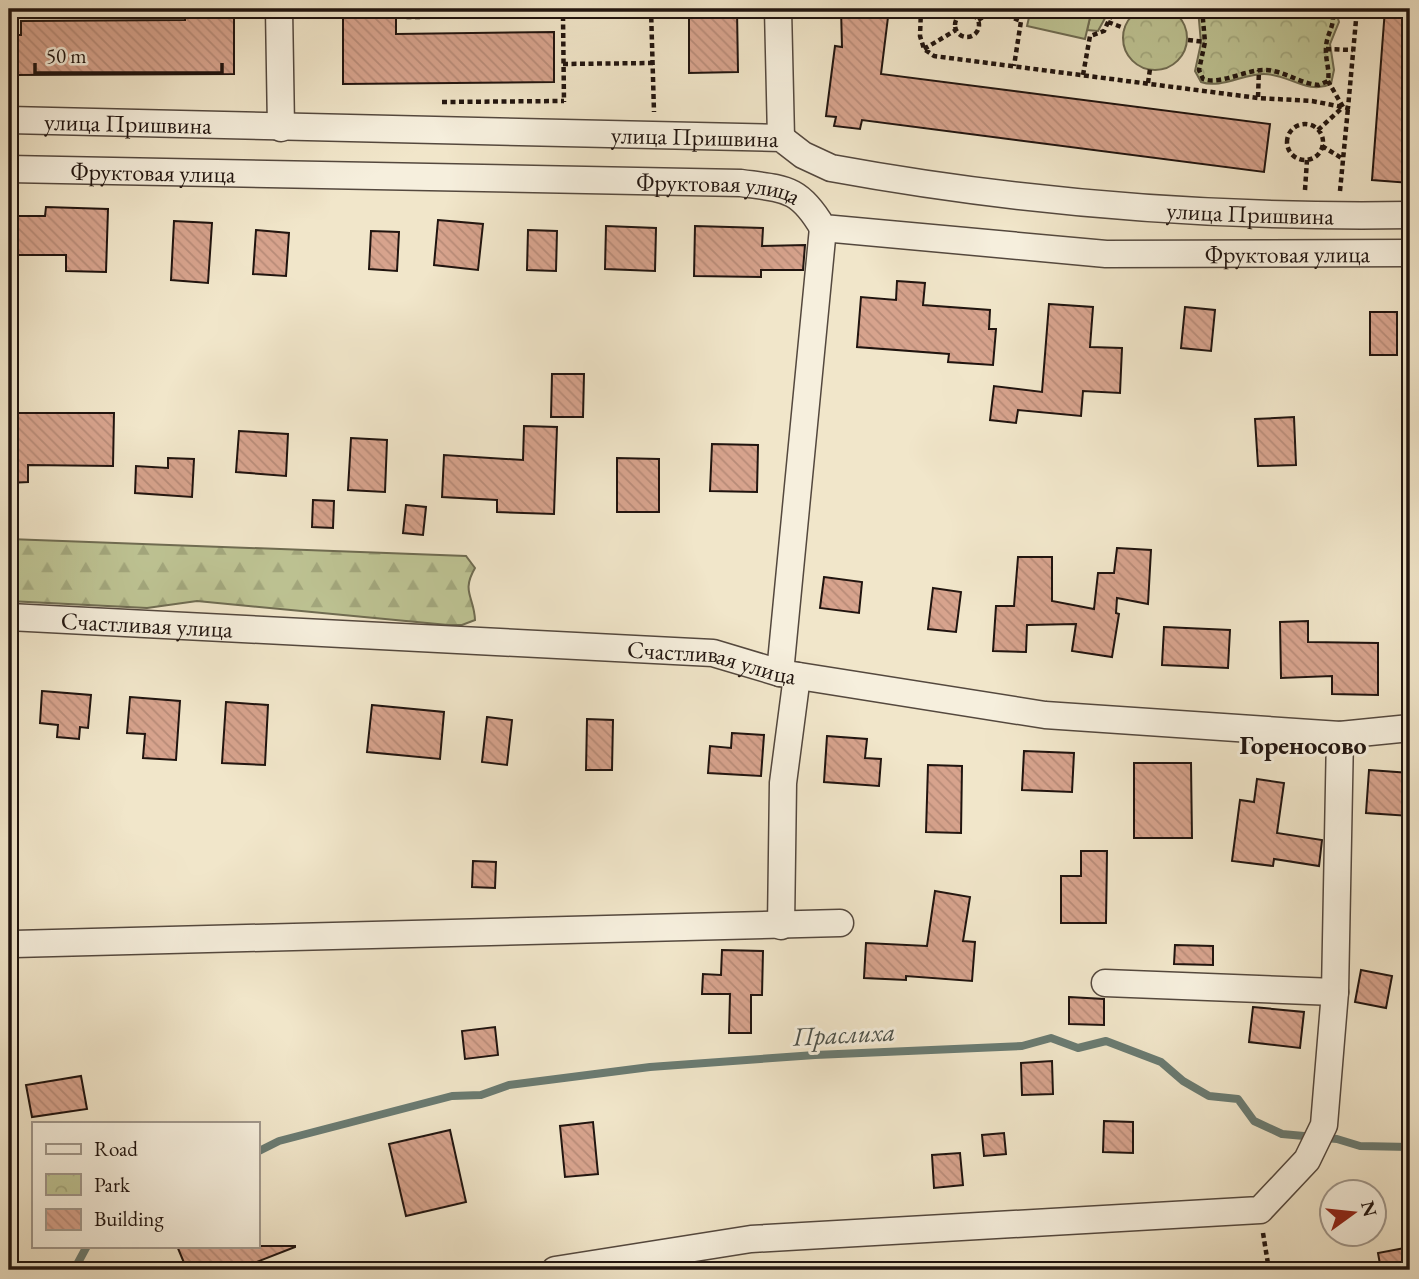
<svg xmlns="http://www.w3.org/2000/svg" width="1419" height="1279" font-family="'EB Garamond',serif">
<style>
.forest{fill:url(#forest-firs);stroke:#6f6c52;stroke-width:2}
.park{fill:url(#park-crowns);stroke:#6f6c52;stroke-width:2}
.pitch{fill:#bec494;stroke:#6f6c52;stroke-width:2}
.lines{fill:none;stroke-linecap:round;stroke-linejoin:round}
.stream{stroke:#6a7b72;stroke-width:8}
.building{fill:url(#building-back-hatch);stroke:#20140f;stroke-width:2}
.minor-casing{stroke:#54483e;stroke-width:29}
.path{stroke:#20140f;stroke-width:4.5;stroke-dasharray:5 3.5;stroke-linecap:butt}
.minor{stroke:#f6efdd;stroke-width:26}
.labels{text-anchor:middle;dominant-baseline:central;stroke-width:6;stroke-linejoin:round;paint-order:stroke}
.street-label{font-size:24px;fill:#20140f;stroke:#f6efdd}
.neighbourhood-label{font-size:26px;font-weight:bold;fill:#20140f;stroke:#f6efdd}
.water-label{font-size:26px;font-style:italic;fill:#4b5049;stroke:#f6efdd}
</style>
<defs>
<pattern id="forest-firs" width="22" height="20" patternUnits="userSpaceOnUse" patternTransform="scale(1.75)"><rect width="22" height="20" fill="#bec494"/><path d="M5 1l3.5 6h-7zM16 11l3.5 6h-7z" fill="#a3a87e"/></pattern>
<pattern id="park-crowns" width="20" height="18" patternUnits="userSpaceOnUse" patternTransform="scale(1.75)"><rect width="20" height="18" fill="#bec494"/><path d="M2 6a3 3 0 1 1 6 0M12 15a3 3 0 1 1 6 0" fill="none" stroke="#a3a87e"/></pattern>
<pattern id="building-back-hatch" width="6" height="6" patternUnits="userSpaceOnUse" patternTransform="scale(1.75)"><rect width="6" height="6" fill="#d7a38d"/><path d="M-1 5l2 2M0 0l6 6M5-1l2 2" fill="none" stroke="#b88b78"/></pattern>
</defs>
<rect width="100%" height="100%" fill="#f1e6ca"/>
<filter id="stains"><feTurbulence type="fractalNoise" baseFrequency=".00286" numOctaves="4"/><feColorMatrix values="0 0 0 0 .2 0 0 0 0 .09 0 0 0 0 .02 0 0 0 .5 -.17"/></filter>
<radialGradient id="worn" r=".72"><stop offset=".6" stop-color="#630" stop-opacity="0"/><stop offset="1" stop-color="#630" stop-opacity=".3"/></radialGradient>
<!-- forest -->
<path class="forest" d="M9 539 466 556 475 568C461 592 474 596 475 620L462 625H448L197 601 147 608 9 601Z"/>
<!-- park -->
<path class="park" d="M1123 38a32 32 0 1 1 64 0a32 32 0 1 1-64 0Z
M1092 9H1110L1098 31 1087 30Z
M1198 9 1257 12 1335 9 1339 22 1330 44 1334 70 1331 84C1307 95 1289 74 1264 74 1243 74 1220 89 1201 82L1195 71 1201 43Z"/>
<!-- pitch -->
<path class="pitch" d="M1031 9H1092L1085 39 1027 26Z"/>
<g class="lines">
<!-- stream -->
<path class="stream" d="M257 1152 279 1141 452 1096 481 1095 509 1085 650 1067 815 1055 1022 1046 1051 1038 1078 1048 1106 1041 1161 1062 1183 1081 1209 1096 1238 1099 1254 1121 1282 1134 1337 1139 1360 1146 1410 1147
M74 1270 87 1246"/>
</g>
<!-- building -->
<path class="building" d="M185 9H234V74L14 75 13 35H21V21L185 20Z
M343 9H396V34L554 32V82L343 84Z
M689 9H737L738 72 689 73Z
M841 9H889L881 74 1270 124 1264 172 862 120 860 129 834 126 836 117 826 116 835 46 842 47Z
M1385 9H1410V183L1372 180Z
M46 207 108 209 106 272 66 271V255H9V216H45Z
M438 220 483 224 478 270 434 265Z
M174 221 212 223 208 283 171 280Z
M606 226 656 228 655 271 605 269Z
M695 226 763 228 762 246 805 245 803 270H761V277L694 276Z
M256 230 289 233 286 276 253 274Z
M528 230 557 231 556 271 527 270Z
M371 231 399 232 397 271 369 269Z
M897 281 925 283 923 305 990 310 989 329H996L993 365 948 362 949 354 857 347 861 297 896 300Z
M1049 304 1093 307 1090 347 1122 348 1120 393 1083 391 1081 416 1018 410 1016 423 990 420 994 386 1042 392Z
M1185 307 1215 310 1211 351 1181 348Z
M1370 312H1397V355H1370Z
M552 374H584L583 417H551Z
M9 413H114L113 466 28 465V482L9 483Z
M1294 417 1296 465 1258 466 1255 419Z
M524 426 557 427 554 514 497 512V500L442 497 444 455 523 460Z
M239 431 288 434 286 476 236 472Z
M351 438 387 440 385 492 348 490Z
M712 444 758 445 757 492 710 491Z
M168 458 194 459 192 497 135 493 136 466 168 468Z
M617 458 659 459V512H617Z
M313 500 334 501 333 528 312 527Z
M406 505 426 507 423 535 403 533Z
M1117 548 1151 550 1148 604 1117 598 1116 613 1119 614 1112 657 1072 651 1076 624 1027 625 1026 652 993 651 996 606H1014L1018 557H1052V601L1094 609 1098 573H1114Z
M824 577 862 582 859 613 820 608Z
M933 588 961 592 956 632 928 629Z
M1308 621V642L1378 643V695L1332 694V676L1281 678 1280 622Z
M1164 627 1230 630 1228 668 1162 665Z
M42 691 91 695 88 728 80 727 79 739 57 737 58 725 40 723Z
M130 697 180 701 176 760 143 758 145 734 127 733Z
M226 702 268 705 265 765 222 763Z
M372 705 444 712 440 759 367 752Z
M487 717 512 720 507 765 482 762Z
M587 719 613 720 612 770H586Z
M732 733 764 735 761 776 708 773 710 746 731 748Z
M827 736 867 739 865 758 881 759 879 786 824 782Z
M1024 751 1074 753 1072 792 1022 790Z
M1134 763H1191L1192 838H1134Z
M928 765 962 766 961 833 926 832Z
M1369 770 1410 773V816L1366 813Z
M1257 779 1284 783 1277 833 1322 840 1319 866 1274 859 1273 866 1232 861 1240 800 1254 802Z
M1081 851H1107L1106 923H1061V876H1081Z
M473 861 496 862 495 888 472 887Z
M935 891 970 897 963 941 975 942 972 981 906 976V980L864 978 866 943 927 946Z
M1175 945 1213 946V965L1174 964Z
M722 950 763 951 762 995H751V1033H729L730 994H702L703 974 721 975Z
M1361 970 1392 976 1386 1008 1355 1002Z
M1069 997 1104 999V1025L1069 1024Z
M1253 1007 1304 1012 1300 1048 1249 1042Z
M495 1027 498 1055 465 1059 462 1031Z
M1052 1061 1053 1094 1022 1095 1021 1063Z
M81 1076 87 1109 32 1117 26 1085Z
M1104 1121 1133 1122V1153L1103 1152Z
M593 1122 598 1174 565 1177 560 1126Z
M450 1130 466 1202 406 1216 389 1144Z
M1004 1133 1006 1154 984 1156 982 1135Z
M960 1153 963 1185 934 1188 932 1155Z
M177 1246H295V1247L236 1270H187Z
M1410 1247V1270H1381L1378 1253Z"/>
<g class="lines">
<!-- minor casing -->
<g class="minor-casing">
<g id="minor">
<path d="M279 9 281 128"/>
<path d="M778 9 781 138"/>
<path id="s1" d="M9 120 781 138 803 155 831 168C1022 203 1216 218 1410 215"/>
<path id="s2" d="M9 169 741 183C785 189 799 187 823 228L1106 254 1410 253"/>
<path id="s3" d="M9 617 713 653 780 673 1045 715 1340 735 1410 728"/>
<path d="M780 673 823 228"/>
<path d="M781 926 783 783 797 676"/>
<path d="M14 944 840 923"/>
<path d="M1105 983 1335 992"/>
<path d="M555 1270 751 1239 1260 1210 1307 1160 1324 1125 1335 992 1340 735"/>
</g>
</g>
<!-- path -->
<path class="path" d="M405 9 406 17 651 15
M651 9 654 112
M921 9 920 36 924 49 934 56 1258 98 1312 101 1348 108 1357 9
M1001 9 1005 15 1021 21 1014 66
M1202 9 1205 42 1199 70 1203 79C1220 85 1245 70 1264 70 1284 70 1300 84 1319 85L1328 81C1330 69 1325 60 1326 47 1327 31 1337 25 1331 9
M1234 9 1256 16 1290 9
M955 25a12 12 0 1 1 24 0a12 12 0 1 1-24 0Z
M431 16 441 9
M563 16 564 102
M978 20 997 9
M1108 22 1124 28
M1188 40 1205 42
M924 49 956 30
M1326 49 1353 50
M563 64 653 63
M1083 75 1090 36 1104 31 1114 9
M1148 83 1150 69
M1258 97 1259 70
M442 102 564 101
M1287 142a18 18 0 1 1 36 0a18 18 0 1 1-36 0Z
M1318 130 1343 107 1328 81
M1322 146 1343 159
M1305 190 1307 160
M1340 191 1348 108
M1263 1233 1269 1270"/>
<!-- minor -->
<use href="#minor" class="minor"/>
</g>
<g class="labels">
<!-- street labels -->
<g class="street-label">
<text stroke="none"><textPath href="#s1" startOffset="119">улица Пришвина</textPath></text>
<text stroke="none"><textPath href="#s1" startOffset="686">улица Пришвина</textPath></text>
<text stroke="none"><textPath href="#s2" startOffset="144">Фруктовая улица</textPath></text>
<text stroke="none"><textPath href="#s2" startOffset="710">Фруктовая улица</textPath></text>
<text stroke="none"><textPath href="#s1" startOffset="1253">улица Пришвина</textPath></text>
<text stroke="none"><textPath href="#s2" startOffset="1297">Фруктовая улица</textPath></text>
<text stroke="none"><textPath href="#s3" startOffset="138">Счастливая улица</textPath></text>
<text stroke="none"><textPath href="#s3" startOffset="705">Счастливая улица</textPath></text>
</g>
<!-- neighbourhood labels -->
<g class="neighbourhood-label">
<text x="1303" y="745">Гореносово</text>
</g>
<!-- water labels -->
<g class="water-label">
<text transform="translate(844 1034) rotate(-3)">Праслиха</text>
</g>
</g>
<!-- margin -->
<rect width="1419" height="1279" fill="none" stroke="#f1e6ca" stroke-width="35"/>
<rect x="10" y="10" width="1398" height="1258" fill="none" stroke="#20140f" stroke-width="3.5"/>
<rect x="18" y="18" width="1384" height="1244" fill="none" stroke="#20140f" stroke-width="2"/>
<!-- legend -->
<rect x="32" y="1122" width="228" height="126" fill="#f6efdd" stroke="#a0978b" stroke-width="2"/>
<rect x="46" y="1144" width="35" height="10" fill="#f6efdd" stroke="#a0978b" stroke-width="2"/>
<text x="94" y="1156" font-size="21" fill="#20140f">Road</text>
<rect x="46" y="1174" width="35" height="21" fill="url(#park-crowns)" stroke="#a0978b" stroke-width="2"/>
<text x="94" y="1192" font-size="21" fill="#20140f">Park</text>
<rect x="46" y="1209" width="35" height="21" fill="url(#building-back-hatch)" stroke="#a0978b" stroke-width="2"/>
<text x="94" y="1226" font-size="21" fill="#20140f">Building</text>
<!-- north arrow -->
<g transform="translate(1353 1213) rotate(75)"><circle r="33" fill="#f6efdd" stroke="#a0978b" stroke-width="2"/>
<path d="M0-5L12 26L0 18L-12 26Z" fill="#8f2418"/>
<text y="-10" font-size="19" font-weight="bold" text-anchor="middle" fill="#20140f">N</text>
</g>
<!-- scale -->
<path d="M35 63v10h187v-10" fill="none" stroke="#20140f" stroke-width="3.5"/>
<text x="46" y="63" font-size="21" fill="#20140f" stroke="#f6efdd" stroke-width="5" paint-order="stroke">50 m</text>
<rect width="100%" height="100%" filter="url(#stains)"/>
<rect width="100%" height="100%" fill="url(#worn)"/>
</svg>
